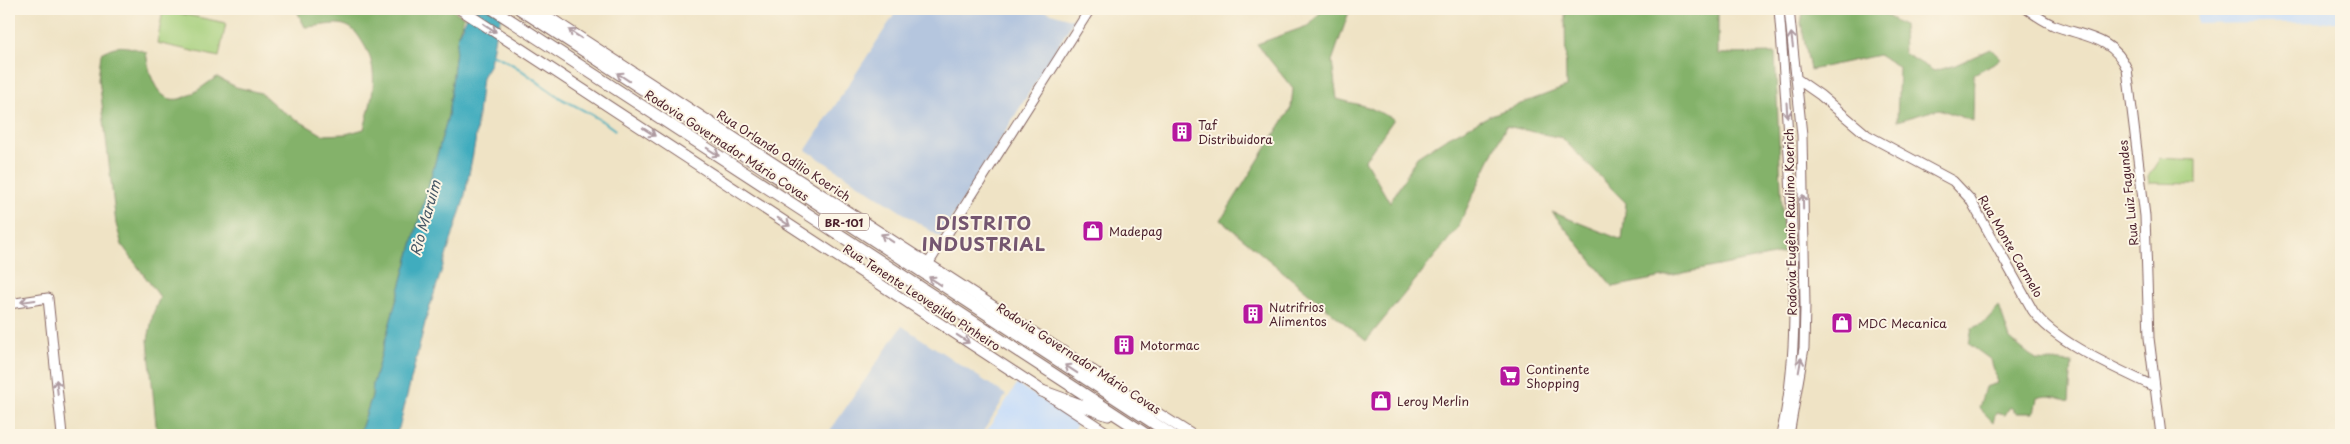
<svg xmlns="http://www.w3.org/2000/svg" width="2350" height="444" font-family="'Playpen Sans',sans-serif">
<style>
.built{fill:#c7ddf9}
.industrial{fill:#b5c6de}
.green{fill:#a5cf7b;stroke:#787753}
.forest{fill:#84b26b;stroke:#67684b}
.water{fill:#3facbe;stroke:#446674}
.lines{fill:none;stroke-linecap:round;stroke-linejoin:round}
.stream{stroke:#3facbe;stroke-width:2}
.secondary-casing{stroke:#846461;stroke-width:11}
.primary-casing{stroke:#846461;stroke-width:12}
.highway-casing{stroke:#846461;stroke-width:13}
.secondary{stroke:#fff;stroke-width:9}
.primary{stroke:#fff;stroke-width:10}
.highway{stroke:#fff;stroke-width:11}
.oneway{stroke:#ae9aa0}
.labels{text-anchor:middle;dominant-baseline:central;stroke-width:4;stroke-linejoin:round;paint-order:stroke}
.shield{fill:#fcf5e5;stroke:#7f5f63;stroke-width:1}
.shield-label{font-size:11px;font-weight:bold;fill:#4a1f2b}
.poi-label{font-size:12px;fill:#4a1f2b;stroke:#fcf5e5;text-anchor:start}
.street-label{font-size:12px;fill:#4a1f2b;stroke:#fcf5e5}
.water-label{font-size:14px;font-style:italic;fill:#465766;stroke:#fcf5e5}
.district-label{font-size:18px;font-weight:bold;letter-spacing:1px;fill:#745670;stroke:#fcf5e5}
</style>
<rect width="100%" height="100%" fill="#fcf5e5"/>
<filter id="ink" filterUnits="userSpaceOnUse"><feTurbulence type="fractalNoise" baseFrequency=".02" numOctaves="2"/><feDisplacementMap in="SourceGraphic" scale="10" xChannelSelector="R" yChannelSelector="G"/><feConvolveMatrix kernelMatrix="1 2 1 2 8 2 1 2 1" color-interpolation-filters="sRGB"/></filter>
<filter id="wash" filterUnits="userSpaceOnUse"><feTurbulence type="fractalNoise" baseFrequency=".0096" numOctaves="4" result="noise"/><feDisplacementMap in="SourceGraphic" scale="20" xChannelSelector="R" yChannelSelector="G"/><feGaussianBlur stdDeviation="1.12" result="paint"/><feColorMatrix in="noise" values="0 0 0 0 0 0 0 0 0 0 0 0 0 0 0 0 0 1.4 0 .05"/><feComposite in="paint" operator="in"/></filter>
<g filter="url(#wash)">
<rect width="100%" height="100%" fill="#efe3c5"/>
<!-- built -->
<path class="built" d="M2197 9H2341V22L2198 24Z
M1017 384 1078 423 1070 435H984Z"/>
<!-- industrial -->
<path class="industrial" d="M898 9H1038L1074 20 940 237 806 150Z
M902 326 1006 395 981 435H827Z"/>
<!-- green -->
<path class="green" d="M163 10 226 23 219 57 157 43Z
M2160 158 2197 160V184L2149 183 2148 177Z"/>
<!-- forest -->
<path class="forest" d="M296 9H451L464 17 458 34 448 116 373 384 372 396 359 435H157L148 340 153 314 160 297 122 245 116 224 99 78 102 53C117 42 130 47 146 52 149 73 157 111 188 96 198 91 207 83 217 77L236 87 261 93 279 109 323 135 346 134 364 129C372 99 381 71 363 43 358 35 354 28 344 25 334 22 317 27 305 27Z
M1323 9H1350L1332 61 1337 99 1368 107 1394 119 1365 160 1390 203 1417 157 1445 139 1491 115 1566 87 1565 11 1569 9H1718V54L1775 53 1784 253 1613 287 1552 212 1622 240 1626 203 1562 138 1506 126 1457 229 1366 341 1221 220 1291 108 1293 89 1257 44 1310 25Z
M1804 9H1875L1903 25 1904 53 1934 71 1953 66 1991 49 2001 59 1974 74 1973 121 1939 109 1897 121 1899 67 1879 55 1810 70 1801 23Z
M1999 306 2010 339 2036 360 2072 363 2069 401C2057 397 2049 394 2037 398L2034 413H2017L2010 407 2005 415 1996 413 1993 422 1979 408 1985 387 1998 383 1991 360 1969 344 1972 328 1984 323Z"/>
<!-- water -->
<path class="water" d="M471 9H506L496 30 490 64 482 77 475 143 464 200 426 319 399 428 395 435H359L372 396 373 384 448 116 458 34Z"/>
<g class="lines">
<!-- stream -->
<path class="stream" d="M490 54C516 62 539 85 562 99 581 109 598 117 615 130"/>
</g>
</g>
<g filter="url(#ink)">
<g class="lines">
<!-- secondary casing -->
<g class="secondary-casing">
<path id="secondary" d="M1779 9C1785 82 1790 155 1792 228 1795 297 1797 367 1781 435
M1789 9 1802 135 1805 306 1804 348 1789 435
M2027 9C2035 15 2044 21 2053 25 2083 37 2113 36 2127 69L2145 216 2149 338 2161 435
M1797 79 1820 95 1867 135 1953 181 1970 199 2033 311C2055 343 2120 370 2155 387
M928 264 1090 9
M9 304 48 298 62 435"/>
</g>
<!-- primary casing -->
<g class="primary-casing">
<path id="primary" d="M460 9 1110 435
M536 9 1099 375
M1113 385 1192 435"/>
</g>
<!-- highway casing -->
<g class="highway-casing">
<path id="highway" d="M493 9 1147 435
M520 9 1172 435
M1092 371 1118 393
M1042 391 1108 415"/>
</g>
<!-- secondary -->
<use href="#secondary" class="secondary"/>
<!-- primary -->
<use href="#primary" class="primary"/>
<!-- highway -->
<use href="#highway" class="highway"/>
</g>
<!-- one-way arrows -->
<defs><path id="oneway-shaft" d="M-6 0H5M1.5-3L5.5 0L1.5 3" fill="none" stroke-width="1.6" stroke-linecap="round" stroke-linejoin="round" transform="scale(1.25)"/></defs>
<g class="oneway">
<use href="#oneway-shaft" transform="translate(490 28) rotate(33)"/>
<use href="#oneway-shaft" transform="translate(575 34) rotate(-147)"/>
<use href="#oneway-shaft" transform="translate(1792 40) rotate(-97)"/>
<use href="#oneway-shaft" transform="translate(623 77) rotate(-146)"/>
<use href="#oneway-shaft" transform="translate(1787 110) rotate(86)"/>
<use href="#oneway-shaft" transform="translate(649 132) rotate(33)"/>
<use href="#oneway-shaft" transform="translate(713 152) rotate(33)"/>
<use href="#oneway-shaft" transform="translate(1803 202) rotate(-91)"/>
<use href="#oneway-shaft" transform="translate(784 222) rotate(33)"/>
<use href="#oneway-shaft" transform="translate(887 238) rotate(-147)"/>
<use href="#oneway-shaft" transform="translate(935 281) rotate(-147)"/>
<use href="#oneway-shaft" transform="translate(28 301) rotate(172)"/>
<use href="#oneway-shaft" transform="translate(963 339) rotate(33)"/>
<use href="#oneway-shaft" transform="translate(1800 365) rotate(-80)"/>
<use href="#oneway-shaft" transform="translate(1071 369) rotate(-147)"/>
<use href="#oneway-shaft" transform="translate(57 387) rotate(-96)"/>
</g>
</g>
<!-- icons -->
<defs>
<g id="building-square" transform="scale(1.125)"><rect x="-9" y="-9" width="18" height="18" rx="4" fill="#b5179e" stroke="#fcf5e5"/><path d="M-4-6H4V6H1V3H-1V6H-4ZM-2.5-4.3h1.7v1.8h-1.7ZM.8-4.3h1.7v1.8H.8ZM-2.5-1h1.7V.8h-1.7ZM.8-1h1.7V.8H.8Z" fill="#fff"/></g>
<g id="shop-square" transform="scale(1.125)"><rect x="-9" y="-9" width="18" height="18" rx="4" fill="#b5179e" stroke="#fcf5e5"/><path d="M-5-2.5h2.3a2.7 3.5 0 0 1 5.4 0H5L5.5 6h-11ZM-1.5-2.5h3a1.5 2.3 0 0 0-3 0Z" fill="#fff"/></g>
<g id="supermarket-square" transform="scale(1.125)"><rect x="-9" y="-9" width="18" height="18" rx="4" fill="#b5179e" stroke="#fcf5e5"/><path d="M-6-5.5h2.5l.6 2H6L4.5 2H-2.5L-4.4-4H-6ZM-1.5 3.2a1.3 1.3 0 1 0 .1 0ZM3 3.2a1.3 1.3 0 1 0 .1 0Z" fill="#fff"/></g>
</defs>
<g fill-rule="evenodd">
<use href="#building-square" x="1182" y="132"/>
<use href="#shop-square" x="1093" y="231"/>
<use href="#building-square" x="1253" y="314"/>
<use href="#shop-square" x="1842" y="323"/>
<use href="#building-square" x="1124" y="345"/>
<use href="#supermarket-square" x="1510" y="376"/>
<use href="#shop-square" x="1381" y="401"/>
</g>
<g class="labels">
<!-- shield labels -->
<rect class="shield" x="819" y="213.5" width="50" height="17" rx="4"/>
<g class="shield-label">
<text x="844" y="222">BR-101</text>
</g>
<!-- poi labels -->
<g class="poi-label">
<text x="1198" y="125">Taf<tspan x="1198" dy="14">Distribuidora</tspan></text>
<text x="1109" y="231">Madepag</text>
<text x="1269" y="307">Nutrifrios<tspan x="1269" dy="14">Alimentos</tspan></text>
<text x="1858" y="323">MDC Mecanica</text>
<text x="1140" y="345">Motormac</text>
<text x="1526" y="369">Continente<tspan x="1526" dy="14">Shopping</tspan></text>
<text x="1397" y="401">Leroy Merlin</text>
</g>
<!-- street labels -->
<g class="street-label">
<text transform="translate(727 145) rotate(33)">Rodovia Governador Mário Covas</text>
<text transform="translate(784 155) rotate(33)">Rua Orlando Odílio Koerich</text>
<text transform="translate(2128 193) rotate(-96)">Rua Luiz Fagundes</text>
<text transform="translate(1790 222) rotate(-91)">Rodovia Eugênio Raulino Koerich</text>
<text transform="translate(2011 246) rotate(60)">Rua Monte Carmelo</text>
<text transform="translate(922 297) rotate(33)">Rua Tenente Leovegildo Pinheiro</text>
<text transform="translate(1079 358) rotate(33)">Rodovia Governador Mário Covas</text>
</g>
<!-- water labels -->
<g class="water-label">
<text transform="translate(425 218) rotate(-74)">Rio Maruim</text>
</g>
<!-- district labels -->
<g class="district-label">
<text x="984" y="222">DISTRITO<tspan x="984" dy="21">INDUSTRIAL</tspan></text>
</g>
</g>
<!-- margin -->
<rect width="2350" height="444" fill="none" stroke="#fcf5e5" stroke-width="30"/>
</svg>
